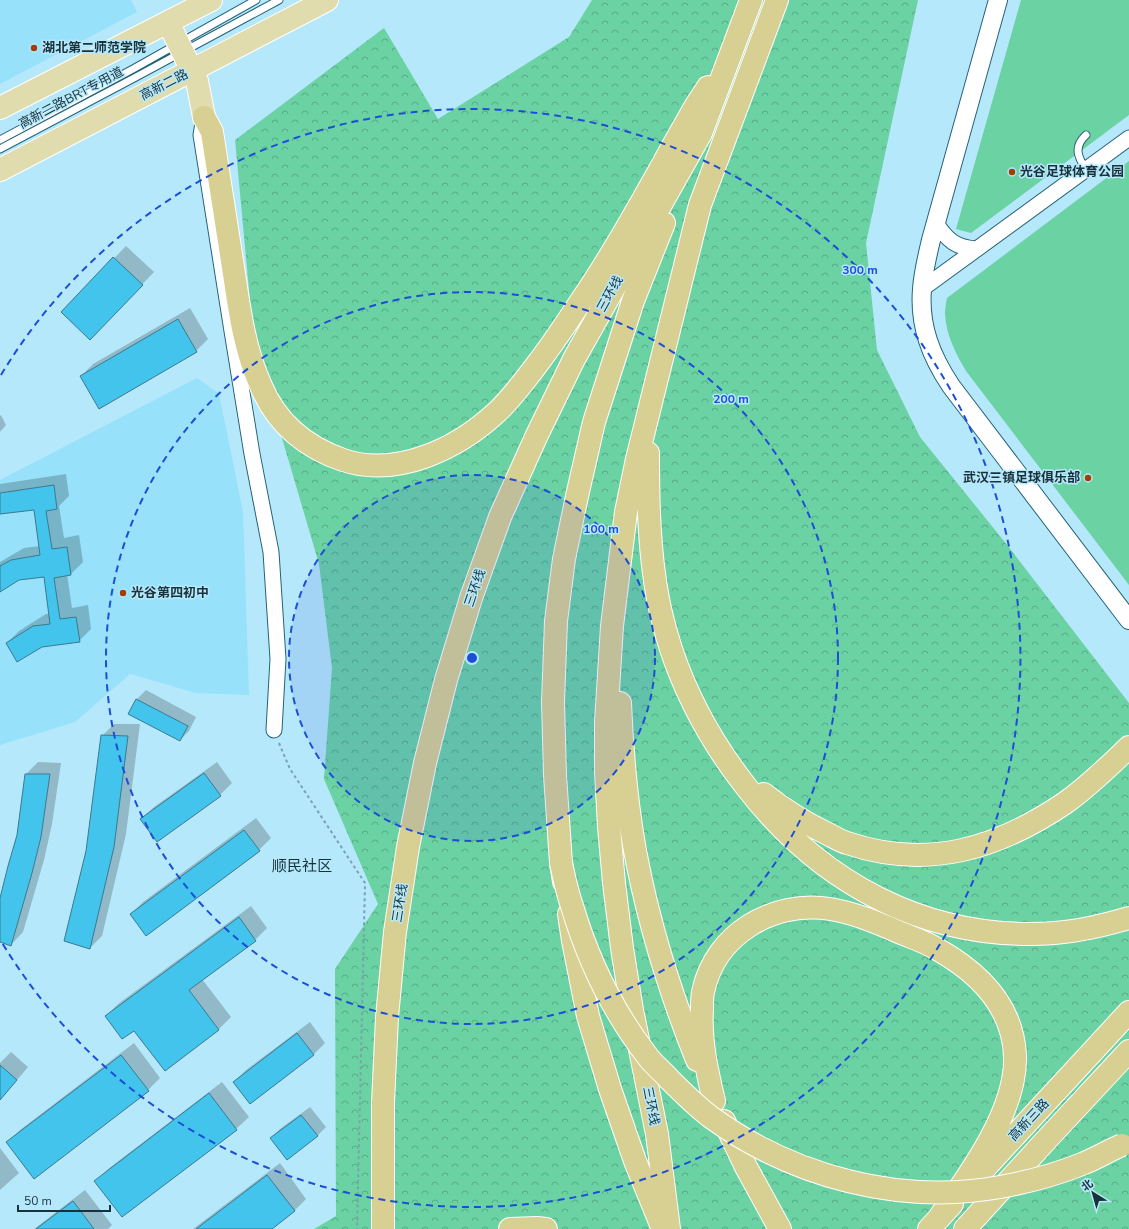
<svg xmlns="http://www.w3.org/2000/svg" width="1129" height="1229" font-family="'Nunito Sans','Noto Sans SC',sans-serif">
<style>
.built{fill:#97e1fb}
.forest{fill:url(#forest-crowns)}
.green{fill:#6bd2a4}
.shadow{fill:#0003}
.building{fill:#42c4ec;stroke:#3b7a8f}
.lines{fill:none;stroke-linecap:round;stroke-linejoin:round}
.service-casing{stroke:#236378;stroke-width:9}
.minor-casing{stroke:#236378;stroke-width:17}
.tertiary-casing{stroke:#236378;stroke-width:20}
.primary-casing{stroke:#fff;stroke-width:24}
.trunk-casing{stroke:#fff;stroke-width:24}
.path{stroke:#79a2b1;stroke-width:2;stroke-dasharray:3 3;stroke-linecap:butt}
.service{stroke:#fff;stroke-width:7}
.minor{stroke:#fff;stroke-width:15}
.tertiary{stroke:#fff;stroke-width:18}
.primary{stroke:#e1dcad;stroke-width:22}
.trunk{stroke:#d7d092;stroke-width:22}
.trunk-bridge-casing{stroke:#fff;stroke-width:24;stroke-linecap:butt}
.trunk-bridge{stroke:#d7d092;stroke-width:22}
.ring{fill:none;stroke:#1d4ed8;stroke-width:2;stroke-dasharray:7 5}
.poi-dot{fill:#a13e06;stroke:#b6e8fb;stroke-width:1.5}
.labels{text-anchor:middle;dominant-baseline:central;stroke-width:3;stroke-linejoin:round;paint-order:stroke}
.poi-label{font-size:13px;font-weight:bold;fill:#18323b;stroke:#b6e8fb;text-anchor:start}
.street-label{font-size:13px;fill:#18323b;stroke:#b6e8fb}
.quarter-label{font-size:15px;fill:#18323b;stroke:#b6e8fb}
.centre{fill:#1d4ed8;stroke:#b6e8fb;stroke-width:2}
.ring-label{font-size:12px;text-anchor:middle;font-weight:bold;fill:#1d4ed8;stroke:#b6e8fb;stroke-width:3;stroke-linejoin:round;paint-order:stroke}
</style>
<defs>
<pattern id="forest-crowns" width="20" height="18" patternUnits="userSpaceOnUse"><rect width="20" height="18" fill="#6bd2a4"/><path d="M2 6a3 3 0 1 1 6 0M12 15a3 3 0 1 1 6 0" fill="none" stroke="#57ab87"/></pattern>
</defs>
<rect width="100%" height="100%" fill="#b6e8fb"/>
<!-- built -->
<path class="built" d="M0 0H131L137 12 0 84Z
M197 378 219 394 243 512 249 695 196 693 130 674 75 722 0 745V480Z"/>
<!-- forest -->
<path class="forest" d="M592 0H918L866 243 877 350 920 437 1008 546 1129 703V1229H314L336 1216 335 969 378 904 324 779 332 668 319 564 254 343 235 140 384 28 438 119 569 37Z"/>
<!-- green -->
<path class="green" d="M1021 0H1129V115L971 233 956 229Z
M1129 161V585L966 371C956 354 946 335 945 314 945 309 946 303 947 298Z"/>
<!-- shadow -->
<path class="shadow" d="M126 246 154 272 102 327 62 312Z
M190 308 208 339 196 351 81 376 93 364Z
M1 415 6 425 0 432V416Z
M66 474 69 496 59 506 64 538 79 535 83 562 71 574H67L72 608 88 605 91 629 79 641 7 643 19 631 46 614H50L45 576 18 579 0 590V562L24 548 40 546 35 509 0 513V484Z
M146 690 196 717 189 731 180 740 130 713 137 699Z
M114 724H140L126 834 102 936 90 948 87 851 102 736Z
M38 762 61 763 52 824 44 860 23 932 11 945 0 941V901L18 835 26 774Z
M217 762 232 783 220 795 141 819 154 807Z
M256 818 271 838 259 850 131 914 143 902Z
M251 906 267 928 255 940 202 979 231 1017 219 1029 165 1070 134 1029 106 1016 118 1004Z
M310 1022 325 1043 313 1055 234 1082 246 1070Z
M134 1043 160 1078 148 1090 8 1142 20 1130Z
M11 1052 28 1067 0 1100V1063Z
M222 1082 249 1117 236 1129 122 1216 96 1181 108 1169Z
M310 1107 326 1127 317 1136 271 1138 280 1129Z
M0 1148 19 1173 0 1190Z
M280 1163 306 1199 294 1211 270 1229H193Z
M85 1190 112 1225 108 1229H34Z"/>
<!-- building -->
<path class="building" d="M113 257 143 285 90 340 61 312Z
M178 319 197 352 99 409 80 376Z
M54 485 57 509 46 511 52 549 67 547 71 575 54 578 60 619 76 617 80 642 42 647 17 662 6 643 33 626 50 624 44 577 19 580 0 592V566L11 560 40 555 34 510 0 514V493Z
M136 699 188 726 180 741 128 714Z
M101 735 128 736 114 847 90 949 64 941 86 851Z
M204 773 221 796 157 842 140 819Z
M25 774H50L41 837 32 873 11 946 0 942V898L8 866 17 835Z
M244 830 260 851 146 936 130 914Z
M239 917 256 941 189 990 219 1030 165 1071 134 1031 122 1039 105 1016Z
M297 1033 314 1055 250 1104 233 1082Z
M121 1055 149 1091 34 1179 6 1142Z
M0 1065 17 1080 0 1100Z
M209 1093 237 1130 122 1217 94 1181Z
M301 1115 318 1136 287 1160 270 1138Z
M267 1175 295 1211 272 1229H196Z
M73 1201 94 1229H36Z"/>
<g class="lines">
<!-- service casing -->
<g class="service-casing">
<path id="service" d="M1086 135C1073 147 1078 157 1086 170
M0 140 133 69 256 0
M0 149 136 77 279 0"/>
</g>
<!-- minor casing -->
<g class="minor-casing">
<path id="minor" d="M204 117 201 135 232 331 252 454 271 552 278 659 274 730
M936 223C947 240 956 248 977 249
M922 289 1129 138"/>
</g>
<!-- tertiary casing -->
<g class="tertiary-casing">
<path id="tertiary" d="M998 0 931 240C927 257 923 273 922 289 919 326 931 356 951 386L1129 620"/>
</g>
<!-- primary casing -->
<g class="primary-casing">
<path id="primary" d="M168 22 197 81 204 117
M0 108 211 0
M0 170 327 0"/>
</g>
<!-- trunk casing -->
<g class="trunk-casing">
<path id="trunk" d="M204 117 212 132C219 177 226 222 233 267 239 307 244 349 261 386 277 424 305 447 343 460 397 478 457 449 497 412 510 400 521 385 532 371 549 349 564 327 579 304 592 285 604 266 616 246 643 201 668 154 695 107L708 87
M648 453C648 502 649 551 658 599 661 615 666 633 671 649 687 697 713 744 744 784 820 884 928 942 1055 933 1080 931 1105 925 1129 918
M620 703C622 750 626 798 634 845 647 918 669 990 697 1060
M764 794C784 810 805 823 828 834 834 837 840 841 847 843 927 870 997 849 1065 803 1088 787 1108 767 1129 747
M564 882 561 863 555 775 553 702 556 621 564 559 577 496 594 422 633 301 664 223
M569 914 573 941 588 1016 610 1089 635 1161 662 1227
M714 1101C707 1071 700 1041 702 1009 702 1004 702 997 703 992 715 934 773 900 830 909 855 913 878 923 901 933 913 938 926 942 937 949 978 972 1013 1006 1015 1056 1017 1109 971 1173 941 1215
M724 1121 746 1167 780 1229
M983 1170 1129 1012
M383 1229V1103L387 1017 395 932 408 847 425 763 446 680 471 598 500 517 536 437 574 359 701 133 751 0
M510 1229 537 1228 546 1229
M669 1229 657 1134 632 1010 622 948 614 883 609 827 606 772V722L612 626 626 512 637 459 700 205 777 0
M929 1229 952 1204
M965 1229 1048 1138 1129 1051"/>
</g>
<!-- path -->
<path class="path" d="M279 743 290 769 365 883 357 1229"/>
<!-- service -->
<use href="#service" class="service"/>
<!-- minor -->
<use href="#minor" class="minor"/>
<!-- tertiary -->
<use href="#tertiary" class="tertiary"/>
<!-- primary -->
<use href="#primary" class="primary"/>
<!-- trunk -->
<use href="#trunk" class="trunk"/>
<!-- trunk-bridge casing -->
<g class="trunk-bridge-casing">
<path id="trunk-bridge" d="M561 863C564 877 567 892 572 906 588 960 614 1013 648 1057 654 1065 662 1071 669 1079 682 1092 697 1107 712 1118 794 1177 900 1205 1000 1187 1028 1182 1055 1175 1082 1164 1095 1159 1108 1151 1122 1145"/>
</g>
<!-- trunk-bridge -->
<use href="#trunk-bridge" class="trunk-bridge"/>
</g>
<!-- distance rings -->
<circle cx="472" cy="658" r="183" fill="#1d4ed8" fill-opacity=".12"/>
<g class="ring">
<circle cx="472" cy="658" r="183"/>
<circle cx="472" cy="658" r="366"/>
<path d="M1 375A549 549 0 1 1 1 941"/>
</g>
<!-- markers -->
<g class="poi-dot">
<circle cx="34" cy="48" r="4"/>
<circle cx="1012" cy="172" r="4"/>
<circle cx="1088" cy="478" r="4"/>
<circle cx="123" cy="593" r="4"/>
</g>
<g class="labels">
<!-- poi labels -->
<g class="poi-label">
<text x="42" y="48">湖北第二师范学院</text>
<text x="1020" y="172">光谷足球体育公园</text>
<text x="1080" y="478" text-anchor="end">武汉三镇足球俱乐部</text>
<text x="131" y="593">光谷第四初中</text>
</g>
<!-- street labels -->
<g class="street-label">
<text transform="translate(164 85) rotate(-27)">高新二路</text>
<text transform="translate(71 98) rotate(-28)">高新二路BRT专用道</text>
<text transform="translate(610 294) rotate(-61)">三环线</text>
<text transform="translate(475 588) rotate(-71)">三环线</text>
<text transform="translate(400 903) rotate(-81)">三环线</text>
<text transform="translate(651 1106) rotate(79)">三环线</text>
<text transform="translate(1029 1120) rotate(-47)">高新三路</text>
</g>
<!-- quarter labels -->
<g class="quarter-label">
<text x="302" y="866">顺民社区</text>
</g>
</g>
<circle cx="472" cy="658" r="6" class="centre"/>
<g class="ring-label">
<text x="860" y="274">300 m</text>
<text x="731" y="403">200 m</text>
<text x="601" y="533">100 m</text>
</g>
<!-- north arrow -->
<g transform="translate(1093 1193) rotate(323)" stroke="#b6e8fb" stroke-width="3" paint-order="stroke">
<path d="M0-3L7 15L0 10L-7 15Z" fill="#18323b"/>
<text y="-6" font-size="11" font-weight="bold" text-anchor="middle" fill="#18323b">北</text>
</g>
<!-- scale -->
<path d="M18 1205v6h92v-6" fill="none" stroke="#18323b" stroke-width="2"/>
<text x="24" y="1205" font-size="12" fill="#18323b" stroke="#b6e8fb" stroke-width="3" paint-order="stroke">50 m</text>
</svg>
